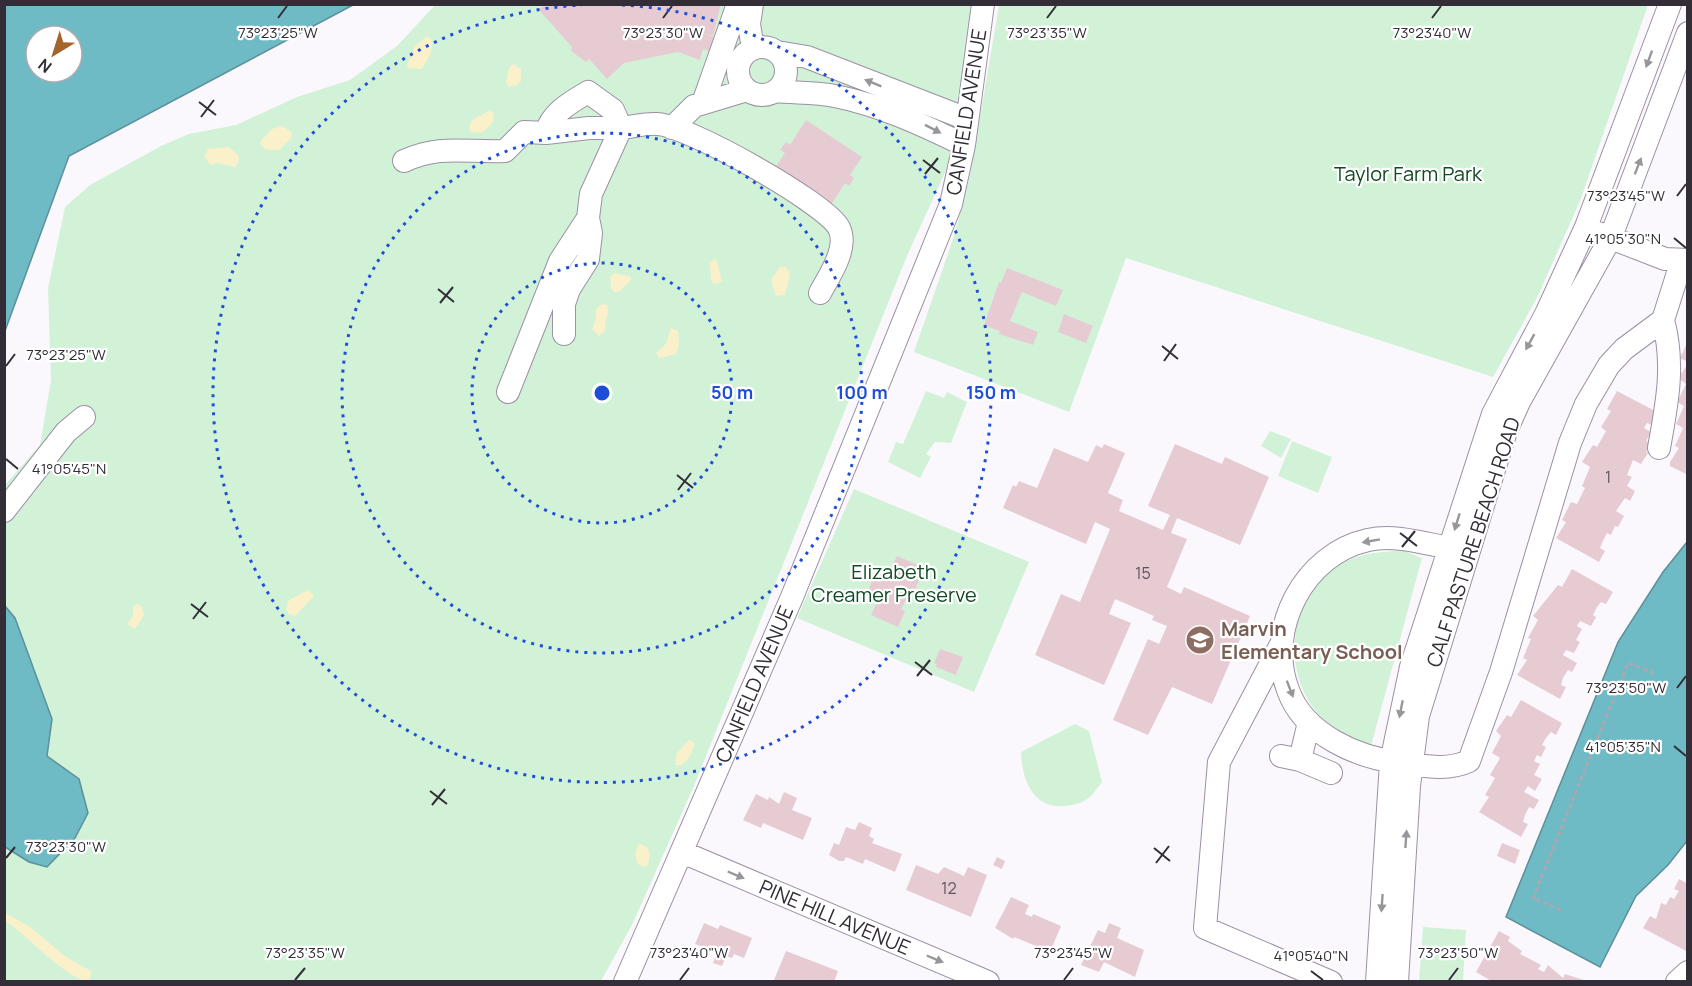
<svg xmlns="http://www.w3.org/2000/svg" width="1692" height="986" font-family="Manrope,sans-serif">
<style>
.green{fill:#d2f2d8}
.sand{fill:#faf0ca}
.water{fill:#6ebac5;stroke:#5c909a;stroke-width:1.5;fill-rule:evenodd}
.building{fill:#e6cbd3}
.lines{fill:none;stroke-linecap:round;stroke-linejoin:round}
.minor-casing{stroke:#9c90a4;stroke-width:24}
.path{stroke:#aca8af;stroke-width:3;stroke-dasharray:4.5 3;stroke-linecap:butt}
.minor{stroke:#fff;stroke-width:22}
.oneway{fill:#98969a}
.ticks{fill:none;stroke:#322d36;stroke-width:2}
.ring{fill:none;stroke:#1d4ed8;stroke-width:3;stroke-dasharray:3 6}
.labels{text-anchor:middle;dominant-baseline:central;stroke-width:4.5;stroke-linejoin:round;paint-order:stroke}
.number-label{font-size:16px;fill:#5f545d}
.street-label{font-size:20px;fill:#322d36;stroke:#fff}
.park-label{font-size:20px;fill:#104923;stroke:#fff}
.education-label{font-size:20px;font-weight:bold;fill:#785e54;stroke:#fff;text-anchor:start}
.ticks-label{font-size:15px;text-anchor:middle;fill:#322d36;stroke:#fff;stroke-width:4.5;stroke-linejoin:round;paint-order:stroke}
.centre{fill:#1d4ed8;stroke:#fff;stroke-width:3}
.ring-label{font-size:18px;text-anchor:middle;font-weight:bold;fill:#1d4ed8;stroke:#fff;stroke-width:4.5;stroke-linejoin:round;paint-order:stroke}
</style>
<rect width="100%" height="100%" fill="#fbf8fd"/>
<!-- green -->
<path class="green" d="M435 5H980L958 144 907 256 694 786 632 925 601 981 5 982V485L40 445 51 380 48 288 65 207 90 185 161 146 189 134 236 125 297 97 350 80 397 46Z
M999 5H1648L1580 201 1537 298 1493 377 1126 258 1069 412 914 352 953 239 970 176Z
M926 391 944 398 947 392 967 402 951 443 935 442 926 454 931 457 920 478 888 462 896 442 903 444Z
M1270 431 1291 439 1281 458 1261 446Z
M1292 441 1332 457 1318 493 1278 476Z
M854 489 1029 562 974 692 797 618Z
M1402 550 1422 558 1371 746C1353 739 1333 731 1320 716 1275 668 1291 578 1357 557 1371 552 1387 552 1402 550Z
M1075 724 1089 731 1102 782C1098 787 1093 795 1087 799 1081 804 1072 805 1065 806 1032 809 1022 779 1021 752Z
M1423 927 1466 930 1463 981H1419Z"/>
<!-- sand -->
<path class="sand" d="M427 36 432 40C433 53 428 58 422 69L408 68 407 65 415 46Z
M514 64 521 69V81L517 85 508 87 506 81 510 66Z
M489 111 493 112 494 120C488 130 483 134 471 132L469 128 472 120Z
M283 126 292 133 291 138 279 150C270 150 264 152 260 142L272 129Z
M229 147 239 156 238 164 234 167 218 163 211 165 204 157 208 149Z
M716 258 722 282 714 284 711 280 710 262Z
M780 267H786L790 274 785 295 776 296 771 280Z
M615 273 631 277 630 281 619 292H614L611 288 610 277Z
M602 304 607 305C610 312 604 322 605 331L599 336 592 329 596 319V309Z
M671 328 678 331 679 345 676 354 659 358 656 353 666 344Z
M308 590 313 594V597L295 616 289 614 286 609 289 600Z
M137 604 141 606 144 615 135 629 127 624 133 616V607Z
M689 740 695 743 689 758 682 765H675L677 753Z
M639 844 647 847 650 854 648 865 643 867 638 864 635 854Z
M4 912 30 927 66 957 91 971 90 981C68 982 27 934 5 921Z"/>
<!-- water -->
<path class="water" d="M5 4H353V5L69 156 5 331ZM36 36H72V72H36Z
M1687 542V841L1668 865 1636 896 1600 967 1506 917 1618 642 1663 572Z
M5 606 15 618 52 719 47 756 79 779 88 813 75 838 47 867 29 862 5 847Z"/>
<!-- building -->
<path class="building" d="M545 4H721L713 36 704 34 729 42 725 56 703 49 700 60 678 52 624 63 607 79 589 59 586 62 571 51 572 47 539 10Z
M806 120 862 157 850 175 854 178 849 186 845 183 829 208 772 172 785 153 780 150 786 142 790 145Z
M1007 268 1063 290 1056 306 1022 292 1010 321 1038 332 1033 345 999 334 1000 331 984 325 999 282 1001 283Z
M1064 314 1093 326 1086 343 1058 332Z
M1688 341V362L1680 358Z
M1688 364V475L1670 466V462L1679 448 1675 446 1683 428 1676 424 1684 406 1677 402 1686 384 1678 378Z
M1617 391 1659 413 1652 425 1647 423 1644 428 1651 432 1646 441 1651 443 1646 452 1648 453 1641 464 1633 460 1627 475 1632 477 1627 486 1635 491 1630 501 1625 498 1616 511 1624 516 1618 527 1615 526 1611 535 1607 533 1603 541 1600 548 1605 551 1599 562 1556 538 1566 522 1562 520 1571 502 1577 504 1585 488 1582 486 1590 467 1582 462 1593 445 1597 447 1606 431 1601 427 1611 411 1607 409Z
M1104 444 1125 453 1108 493 1123 500 1119 511 1163 530 1170 515 1148 506 1175 444 1222 464 1225 457 1269 477 1240 545 1177 518 1171 533 1187 539 1167 587 1181 594 1184 587 1250 616 1212 704 1172 687 1148 735 1113 720 1148 639 1159 644 1167 626 1152 620 1154 616 1115 599 1109 614 1131 623 1104 685 1035 655 1061 594 1080 602 1110 529 1095 522 1086 544 1003 508 1013 485 1016 487 1019 481 1037 488 1054 448 1088 462 1096 445 1102 448Z
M897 556 925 568 909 602 905 601 901 609 905 611 898 627 871 615 877 602 875 595 868 592 873 578 877 580 882 568 890 570Z
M1572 569 1613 592 1606 604 1601 602 1597 607 1593 615 1596 617 1591 626 1580 621 1577 626 1582 629 1576 640 1580 642 1574 653 1566 650 1563 655 1577 663 1572 672 1568 670 1563 678 1561 685 1566 687 1560 699 1517 675 1527 660 1523 658 1531 639 1528 638 1538 620 1533 616 1558 585 1562 587Z
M940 649 963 657 956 675 936 667 937 664 934 663Z
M1521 700 1562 723 1556 735 1551 732 1546 738 1542 745 1546 747 1541 757 1537 755 1534 761 1540 764 1534 775 1542 779 1535 791 1528 786 1524 792 1539 800 1534 809 1529 807 1525 815 1523 822 1528 824 1521 837 1479 812 1489 797 1485 795 1495 778 1490 775 1500 758 1492 753 1501 736 1496 731 1507 715 1511 717Z
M784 792 797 798 792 810 812 818 803 840 763 823 761 828 743 820 756 794 768 800 769 797 779 804Z
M859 822 872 828 869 836 874 839 872 843 902 854 895 872 865 859 863 864 846 857 844 861H839L829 855 834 843 839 845 846 827 855 830Z
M1502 843 1520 850 1515 864 1497 856Z
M997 857 1005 861 1002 869 993 865Z
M916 865 938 874 944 867 964 876 968 867 987 875 971 917 906 890Z
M1679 879 1688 884V952L1643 928 1650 916 1656 919 1661 903 1666 905 1670 897 1674 899 1679 891 1674 889Z
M1011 897 1029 905 1025 914 1032 917 1033 914 1061 926 1050 952 1014 937 1013 939 995 928Z
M704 923 718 929 720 925 752 938 744 958 734 954 732 958 726 956 722 966 713 963 717 952 695 944Z
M1109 923 1121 928 1117 938 1144 950 1135 977 1104 962 1099 972 1081 965 1098 930 1105 933Z
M1499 931 1510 937 1508 941 1522 951 1520 954 1541 965 1538 969 1544 972 1548 965 1563 978 1565 974 1590 982H1493L1476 972Z
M786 951 838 971 834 982 774 980Z"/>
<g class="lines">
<!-- minor casing -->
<g class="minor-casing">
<path id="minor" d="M752 4 749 24 753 49
M738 71a24 24 0 1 1 48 0a24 24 0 1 1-48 0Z
M777 52 807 57 967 119
M775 91C795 93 816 92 835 96 880 105 923 125 964 145
M588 92 613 110 621 128H589L546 133C551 113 571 102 588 92Z
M703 103 738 4
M672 128 694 106 747 90
M404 161C441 144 467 153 505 151L524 132 546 133
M1598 233 1665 259 1688 260
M564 334V304L569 289 588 259 591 233 588 218 591 194 621 128C632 127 646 123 657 124 687 125 826 203 839 228 849 248 829 276 820 293
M508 392 560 261 588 218
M1659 448C1667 404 1675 364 1663 320
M4 511 66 432 84 417
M1449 548C1423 543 1394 534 1368 540 1304 554 1265 629 1288 690 1304 735 1358 758 1402 763 1425 766 1448 771 1469 761L1501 672 1570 443 1586 404 1609 365 1624 349 1663 320 1682 260
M1280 646 1219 762 1205 928 1331 982
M1281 756 1300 760 1309 722
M1300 760 1331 773
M682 852 988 982
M625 982 792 597 951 204 964 145 983 4
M1377 982 1391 762 1411 667 1493 414 1546 314 1586 227 1670 4
M1397 982 1409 786 1418 716 1506 431 1519 402 1610 239 1688 33
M1677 982 1688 972"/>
</g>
<!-- path -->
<path class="path" d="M1561 910 1533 898 1628 663 1654 673"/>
<!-- minor -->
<use href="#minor" class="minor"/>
</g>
<!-- one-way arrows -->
<defs><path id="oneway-solid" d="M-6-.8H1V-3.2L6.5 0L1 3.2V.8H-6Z" transform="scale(1.5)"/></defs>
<g class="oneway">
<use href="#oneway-solid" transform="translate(1649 59) rotate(110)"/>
<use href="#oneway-solid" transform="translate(873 83) rotate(-158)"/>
<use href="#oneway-solid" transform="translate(933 129) rotate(27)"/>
<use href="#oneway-solid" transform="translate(1638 166) rotate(-69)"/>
<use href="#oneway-solid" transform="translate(1530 342) rotate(119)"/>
<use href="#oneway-solid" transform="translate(1457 522) rotate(107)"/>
<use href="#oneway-solid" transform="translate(1371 541) rotate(170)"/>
<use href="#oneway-solid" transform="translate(1290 689) rotate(69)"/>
<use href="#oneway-solid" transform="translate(1401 709) rotate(101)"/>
<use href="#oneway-solid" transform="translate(1406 839) rotate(-86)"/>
<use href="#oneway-solid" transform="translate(736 875) rotate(23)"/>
<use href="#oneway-solid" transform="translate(1382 903) rotate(94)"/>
<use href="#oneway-solid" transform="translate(935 959) rotate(23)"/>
</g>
<!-- ticks -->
<path class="ticks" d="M278 18 287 6M663 18 672 6M1047 18 1056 6M1432 18 1441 6M199 102 216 115M201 117 214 100M923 160 940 173M925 174 938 158M1677 196 1686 184M1674 238 1686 248M438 289 454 302M440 303 453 287M1162 346 1178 359M1164 361 1176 344M6 366 15 354M6 459 18 469M677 475 693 488M678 490 691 473M1400 533 1417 546M1402 547 1415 531M191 604 208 617M193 619 206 602M915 662 932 675M917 676 930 660M1677 688 1686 676M1674 746 1686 756M430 791 447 804M432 805 445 789M1154 848 1170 861M6 858 15 847M1156 863 1169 846M1311 971 1323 980M295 980 305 968M680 980 689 968M1064 980 1073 968M1449 980 1458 968"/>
<!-- distance rings -->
<g class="ring">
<circle cx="602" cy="393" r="130"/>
<circle cx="602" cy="393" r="260"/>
<path d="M622 5A389 389 0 1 1 582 5"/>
</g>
<!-- icons -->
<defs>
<g id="school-disc" transform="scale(1.5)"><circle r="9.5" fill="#8d6e63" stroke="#fff"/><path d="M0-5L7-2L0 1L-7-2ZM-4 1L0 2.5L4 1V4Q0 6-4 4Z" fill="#fff"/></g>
</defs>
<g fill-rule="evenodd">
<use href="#school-disc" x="1200" y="640"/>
</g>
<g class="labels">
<!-- number labels -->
<g class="number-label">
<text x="1608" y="477">1</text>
<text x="1143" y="573">15</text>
<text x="949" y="888">12</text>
</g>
<!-- street labels -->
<g class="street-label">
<text transform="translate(966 112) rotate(-81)">CANFIELD AVENUE</text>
<text transform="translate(1473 542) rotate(-72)">CALF PASTURE BEACH ROAD</text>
<text transform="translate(754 684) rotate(-67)">CANFIELD AVENUE</text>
<text transform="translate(835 917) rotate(23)">PINE HILL AVENUE</text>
</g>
<!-- park labels -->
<g class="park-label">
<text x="1408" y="173">Taylor Farm Park</text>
<text x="894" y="571">Elizabeth<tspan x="894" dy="23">Creamer Preserve</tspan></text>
</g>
<!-- education labels -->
<g class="education-label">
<text x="1221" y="628">Marvin<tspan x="1221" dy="23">Elementary School</tspan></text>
</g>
</g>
<g class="ticks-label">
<text x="278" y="38">73°23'25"W</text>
<text x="663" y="38">73°23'30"W</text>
<text x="1047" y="38">73°23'35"W</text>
<text x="1432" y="38">73°23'40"W</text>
<text x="1626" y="201">73°23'45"W</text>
<text x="1623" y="244">41°05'30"N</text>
<text x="66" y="360">73°23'25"W</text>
<text x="69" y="474">41°05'45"N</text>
<text x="1626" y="693">73°23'50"W</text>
<text x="1623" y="752">41°05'35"N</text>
<text x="66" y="852">73°23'30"W</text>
<text x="305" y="958">73°23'35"W</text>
<text x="689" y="958">73°23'40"W</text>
<text x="1073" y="958">73°23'45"W</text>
<text x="1458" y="958">73°23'50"W</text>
<text x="1311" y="961">41°05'40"N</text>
</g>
<circle cx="602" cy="393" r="9" class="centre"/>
<g class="ring-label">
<text x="732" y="399">50 m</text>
<text x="862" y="399">100 m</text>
<text x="991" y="399">150 m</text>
</g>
<!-- border -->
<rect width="1692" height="986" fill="none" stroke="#322d36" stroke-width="12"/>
<!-- north arrow -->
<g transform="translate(54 54) rotate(218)"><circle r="28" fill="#ffffff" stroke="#adabaf" stroke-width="1.5"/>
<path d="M0-4.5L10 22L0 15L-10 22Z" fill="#a3652a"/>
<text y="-9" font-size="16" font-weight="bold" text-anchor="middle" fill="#322d36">N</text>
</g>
</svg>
